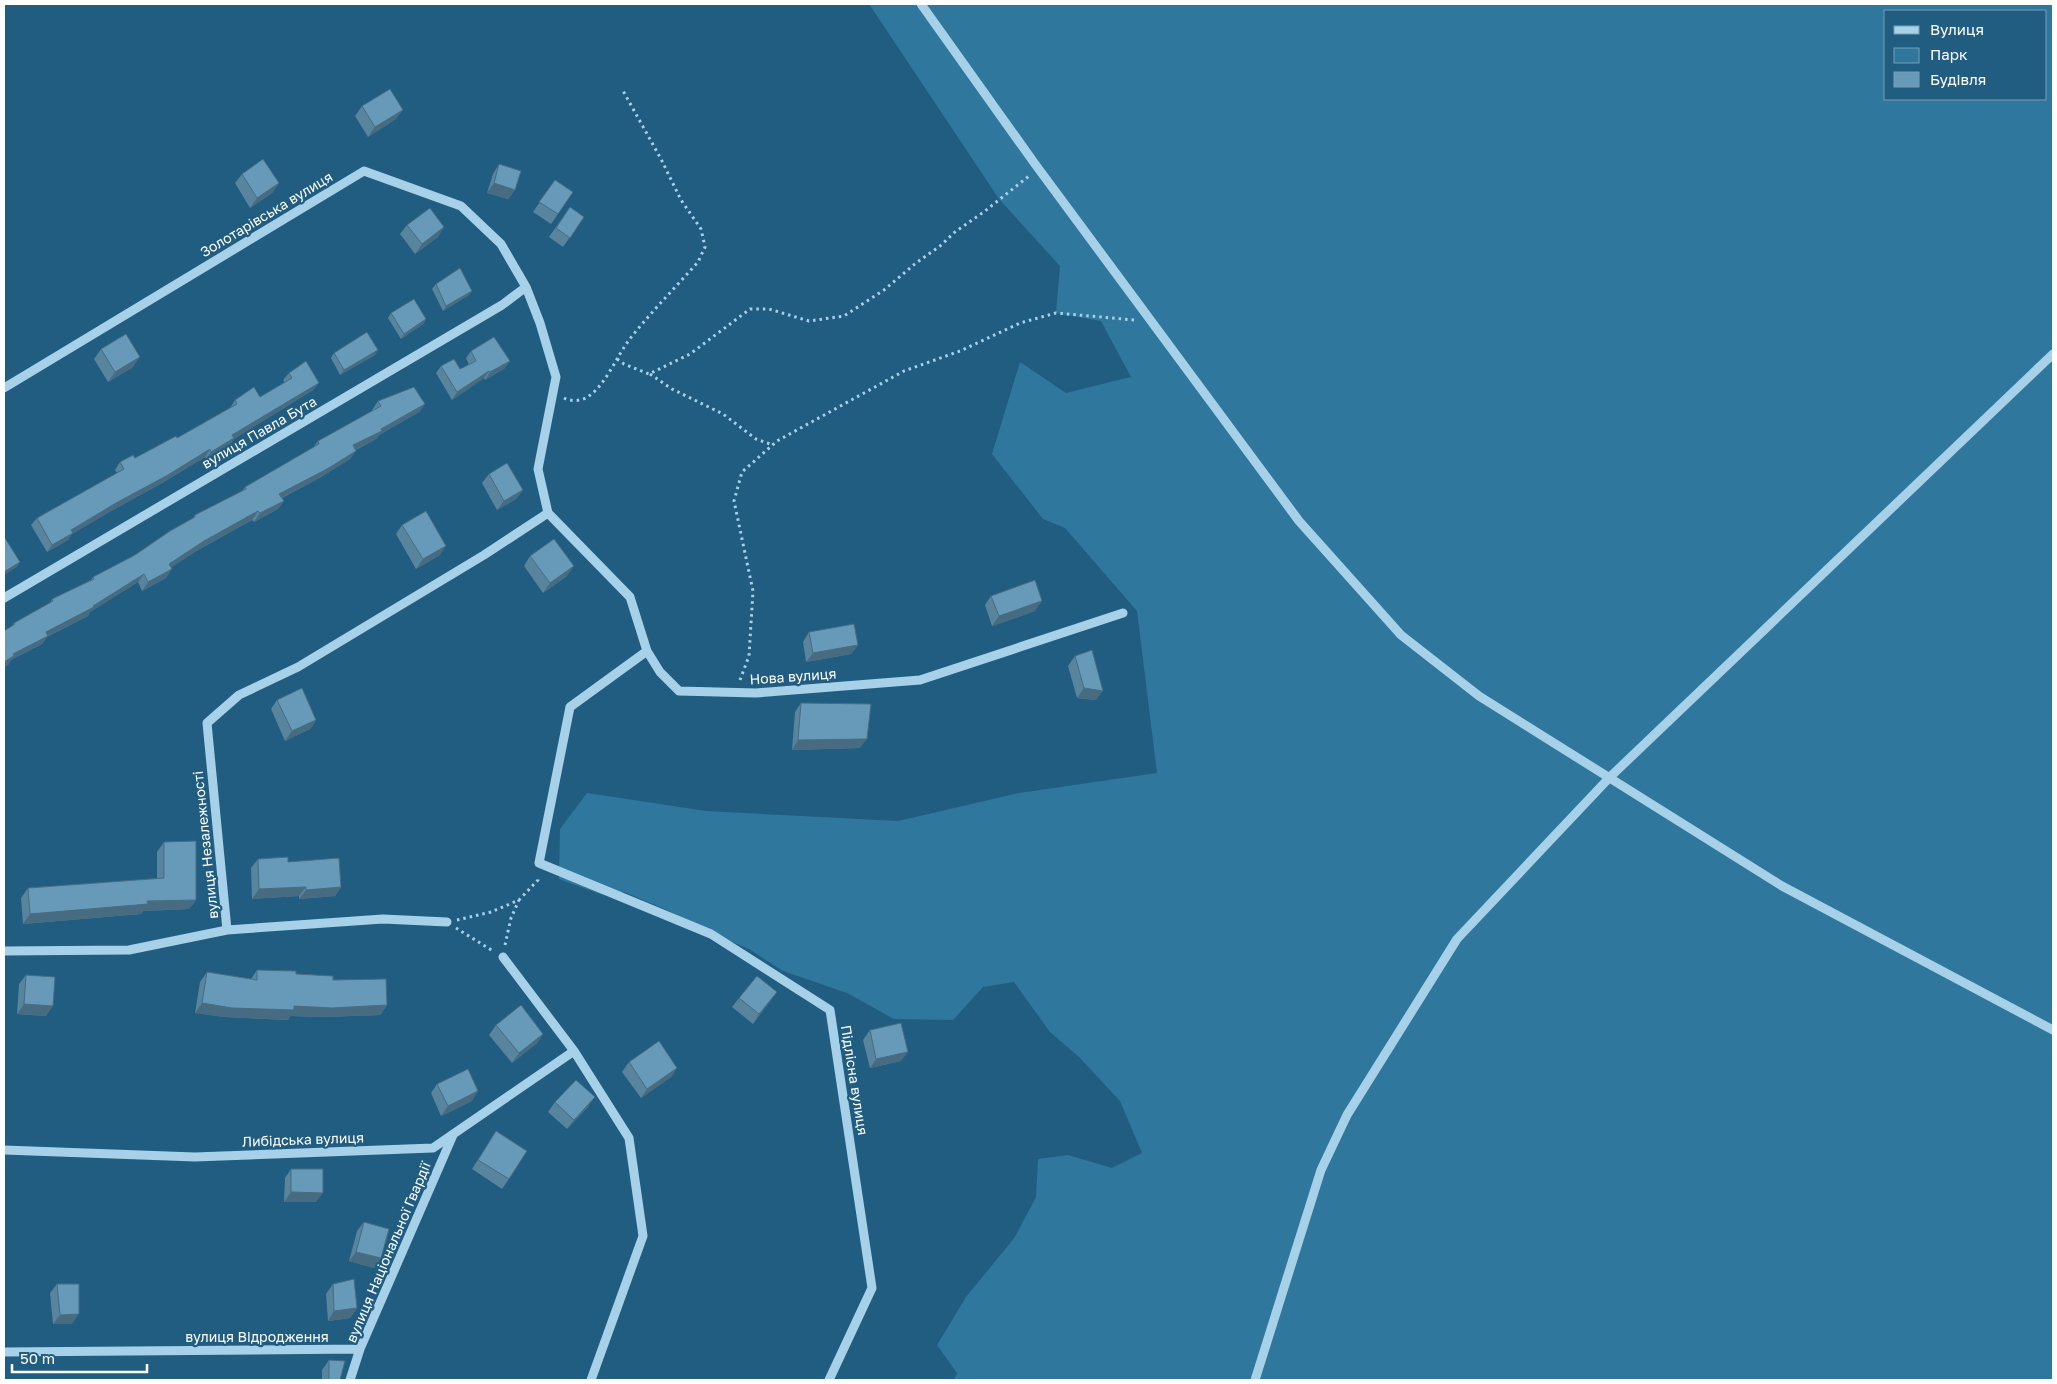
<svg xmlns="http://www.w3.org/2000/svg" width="2057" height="1384" font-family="'Golos Text',sans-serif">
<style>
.green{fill:#30779d;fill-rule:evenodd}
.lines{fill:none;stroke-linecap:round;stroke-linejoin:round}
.path{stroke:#a7d1e8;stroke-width:3;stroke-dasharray:2.5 4;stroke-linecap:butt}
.minor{stroke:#a7d1e8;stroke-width:9}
.wall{fill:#58849e}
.shaded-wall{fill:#476c81}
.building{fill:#669ab8;stroke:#476c81}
.labels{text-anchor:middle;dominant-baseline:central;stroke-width:4.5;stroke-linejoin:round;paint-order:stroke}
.street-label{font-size:14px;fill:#fff;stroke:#205d81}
</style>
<rect width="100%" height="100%" fill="#205d81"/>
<!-- green -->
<path class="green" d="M869 4H2053V1380H954L957 1373 937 1345 966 1297 1015 1237 1036 1197 1038 1159 1068 1155 1112 1168 1142 1153 1120 1101 1079 1057 1050 1032 1014 982 983 987 953 1020 894 1019 847 993 783 971 749 949 713 934 667 910 624 892 603 895 559 879 560 829 587 793 706 811 898 821 1019 793 1157 773 1137 611 1065 528 1043 519 992 454 1020 362 1066 393 1131 377 1101 321 1056 313 1060 266 999 199ZM1886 11H2046V99H1886Z"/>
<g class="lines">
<!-- path -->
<path class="path" d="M617 359 624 364 649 374 690 354 750 309H769L809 321 844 316 884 290 916 263 940 246 955 232 985 211 1029 176
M650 374 672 389 723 414 756 439 773 445
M564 398C571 402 583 401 589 396 606 384 617 356 629 340 650 313 675 288 698 262L705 247 701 229 681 200 661 159 622 89
M740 680 749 656 753 591 734 501 742 472 777 441 904 371 960 351 1020 323 1056 313 1134 320
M457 920 491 912 519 900 538 880V876
M456 928 493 951
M505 945 511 918 519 900"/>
<!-- minor -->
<path class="minor" d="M921 4 1035 164 1299 521 1401 635 1479 696 1782 886 2053 1030
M4 388 364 171 461 206 501 244 526 287 540 323 556 377 538 469 548 513 484 555 298 667 239 695 207 723 227 930
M548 513 630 597 647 651 660 672 679 691 756 693 920 680 1123 613
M4 598 502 305 526 287
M647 651 570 707 539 863 711 934 830 1010 872 1288 829 1380
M4 951 129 950 227 930 383 919 447 922
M503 957 574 1051 629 1138 643 1236 591 1380
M4 1150 195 1157 433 1148 574 1051
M4 1352 360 1349
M350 1380 360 1349 453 1135
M1255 1380 1321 1170 1347 1115 1457 939 1610 777 2053 354"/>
</g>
<!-- wall -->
<path class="wall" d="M362 106 396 119 368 137 355 116Z
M499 164 515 190 508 199 487 193 493 174Z
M242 174 279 183 272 193 250 208 235 183Z
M555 180 573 192 551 224 533 212Z
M570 207 584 217 563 247 549 237Z
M407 225 438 237 415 254 400 234Z
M436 284 472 291 469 295 443 311 432 289Z
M391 313 426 319 423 324 401 339 388 318Z
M101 349 133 367 108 382 94 359Z
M471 351 505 368 485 380 484 378 452 400 436 373 441 366 460 369 469 365 466 358Z
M334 353 375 355 340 375 331 358Z
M289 373 319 383 313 390 234 439 229 446 206 459 205 457 162 483 111 511 72 534 68 540 47 552 31 525 37 518 117 473 115 470 120 462 135 458 177 438 230 408 235 400 260 397 285 383 283 380Z
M378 401 425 404 419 412 379 435 376 439 356 450 350 459 321 477 282 498 284 501 278 509 254 522 252 520 198 550 171 567 166 578 142 591 138 582 90 612 88 616 47 637 42 644 11 660 8 665 4 667V631L11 627 14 623 50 603 52 599 91 580 93 577 135 555 192 519 195 515 242 491 245 487 313 448 318 441 372 411V410Z
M489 474 523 490 516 499 497 510 482 483Z
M402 525 440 555 416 569 396 534Z
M530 556 567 576 543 593 524 566Z
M991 596 1035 611 992 626 985 605Z
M809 632 858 645 851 654 806 662 803 642Z
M1075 656 1096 700 1077 698 1068 666Z
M277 700 316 720 310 729 285 741 271 709Z
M801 703 860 748 792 750 795 712Z
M164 842 196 900 189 909 143 911 141 914 23 924 21 898 28 888 157 879V852Z
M258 859 288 862 341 887 335 896 299 899V896L252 899 251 868Z
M257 970 333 980 387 1005 380 1015 325 1017 290 1016 288 1020 225 1017 195 1013 200 982 207 972 251 979Z
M26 975 46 1016 17 1014 19 984Z
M777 992 753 1024 732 1007 739 998Z
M496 1025 543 1034 537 1043 512 1063 489 1035Z
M870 1030 901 1061 870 1068 863 1040Z
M629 1062 677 1068 671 1077 641 1098 622 1072Z
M437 1084 472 1101 441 1116 431 1093Z
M555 1102 588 1107 567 1129 548 1112Z
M496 1131 509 1179 502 1189 472 1169Z
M291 1169 316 1202H284L285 1178Z
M364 1222 381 1258 374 1268 349 1261 357 1231Z
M57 1284 72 1324H53L50 1293Z
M333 1284 357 1308 350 1318 328 1321 326 1294Z
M329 1360 340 1380H322V1370Z"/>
<!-- shaded-wall -->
<path class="shaded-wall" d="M403 110 396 119 368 137 375 127Z
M279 183 272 193 250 208 257 198Z
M494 183 515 190 508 199 487 193Z
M444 227 438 237 415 254 422 244Z
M472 291 469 295 443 311 446 306Z
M426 319 423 324 401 339 404 334Z
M378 350 375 355 340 375 344 370Z
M140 357 133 367 108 382 115 372Z
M510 361 505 368 485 380 490 372Z
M489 371 484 378 452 400 457 392Z
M319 383 313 390 234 439 229 446 206 459 211 452 232 435Z
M425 404 419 412 379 435 376 439 347 454 353 445Z
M210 449 205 457 162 483 111 511 72 534 68 540 47 552 52 545 71 530 116 503Z
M356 451 350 459 321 477 273 502 279 494Z
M523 490 516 499 497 510 504 501Z
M284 501 278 509 254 522 260 513Z
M258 511 252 520 198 550 163 573 169 564 204 541Z
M446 546 440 555 416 569 423 559Z
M20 562 17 567 4 575V572Z
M574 566 567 576 543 593 550 583Z
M172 569 166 578 142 591 148 582Z
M144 574 138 582 90 612 88 616 47 637 42 644 11 660 8 665 4 667V662L13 654 46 632 93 606Z
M1042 601 1035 611 992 626 999 616Z
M858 645 851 654 806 662 813 653Z
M1084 688 1103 691 1096 700 1077 698Z
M316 720 310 729 285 741 292 731Z
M867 739 860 748 792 750 798 740Z
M306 887 299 896 252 899 259 889Z
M341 887 335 896 299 899 306 890Z
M196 900 189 909 143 911 141 914 23 924 30 914 147 901Z
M777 992 770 1002 753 1024 759 1014Z
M202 1003 294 1006 387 1005 380 1015 325 1017 290 1016 288 1020 225 1017 195 1013Z
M24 1004 53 1006 46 1016 17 1014Z
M543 1034 537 1043 512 1063 519 1053Z
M908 1052 901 1061 870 1068 876 1059Z
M677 1068 671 1077 641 1098 647 1089Z
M478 1091 472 1101 441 1116 448 1106Z
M595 1097 588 1107 567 1129 574 1120Z
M291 1192 323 1193 316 1202H284Z
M356 1252 381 1258 374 1268 349 1261Z
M357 1308 350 1318 328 1321 334 1311Z
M79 1314 72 1324H53L60 1315Z"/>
<!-- building -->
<path class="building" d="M390 89 403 110 375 127 362 106Z
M263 159 279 183 257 198 242 174Z
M499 164 521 171 515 190 494 183Z
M555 180 573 192 558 214 539 202Z
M570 207 584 217 570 238 556 228Z
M430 208 444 227 422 244 407 225Z
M460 268 472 291 446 306 436 284Z
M414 299 426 319 404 334 391 313Z
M367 332 378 350 344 370 334 353Z
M126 334 140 357 115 372 101 349Z
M494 337 510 361 490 372 489 371 457 392 441 366 454 359 460 369 476 361 471 351Z
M306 361 319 383 232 435 234 438 211 452 210 449 168 475 116 503 71 530 73 533 52 545 37 518 124 469 120 462 133 455 135 458 176 436 177 438 237 404 235 400 254 387 260 397 292 378 289 373Z
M414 387 425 404 381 429 382 431 353 445 356 451 327 469 279 494 284 501 260 513 258 511 204 541 169 564 172 569 148 582 144 574 93 606 94 607 46 632 48 636 13 654 14 656 4 662V631L15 624 14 623 53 601 52 599 94 579 93 577 135 555 170 531 195 517V515L246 489 245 487 319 444 318 441 381 406 378 401Z
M507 463 523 490 504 501 489 474Z
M426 511 446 546 423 559 402 525Z
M4 538H5L20 562 4 572Z
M554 539 574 566 550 583 530 556Z
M1035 580 1042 601 999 616 991 596Z
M854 624 858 645 813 653 809 632Z
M1092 650 1103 691 1084 688 1075 656Z
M302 688 316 720 292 731 277 700Z
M801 703 871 704 867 739 798 740Z
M196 841V900L147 901 148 904 30 914 28 888 164 878V842Z
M288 857V862L339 858 341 887 306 890V887L259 889 258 859Z
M257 970 296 971V974L333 976V980L386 979 387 1005 332 1008 294 1006V1010L232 1008 202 1003 207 972 257 980Z
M26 975 55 977 53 1006 24 1004Z
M757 976 777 992 759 1014 739 998Z
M521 1005 543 1034 519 1053 496 1025Z
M901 1023 908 1052 876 1059 870 1030Z
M659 1041 677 1068 647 1089 629 1062Z
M468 1069 478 1091 448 1106 437 1084Z
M576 1080 595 1097 574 1120 555 1102Z
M496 1131 527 1151 509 1179 478 1160Z
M291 1169H323V1193L291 1192Z
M364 1222 389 1229 381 1258 356 1252Z
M354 1279 357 1308 334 1311 333 1284Z
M57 1284H79V1314L60 1315Z
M329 1360 345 1361 340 1380H329Z"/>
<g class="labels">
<!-- street labels -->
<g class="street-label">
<text transform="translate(266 214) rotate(-31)">Золотарівська вулиця</text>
<text transform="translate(259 432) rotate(-30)">вулиця Павла Бута</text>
<text transform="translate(793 676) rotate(-4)">Нова вулиця</text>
<text transform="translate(205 845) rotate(-96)">вулиця Незалежності</text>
<text transform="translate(855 1080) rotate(81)">Підлісна вулиця</text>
<text transform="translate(303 1139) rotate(-2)">Либідська вулиця</text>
<text transform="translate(388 1252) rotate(-67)">вулиця Національної Гвардії</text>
<text x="257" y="1336">вулиця Відродження</text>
</g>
</g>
<!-- border -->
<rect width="2057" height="1384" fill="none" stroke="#ffffff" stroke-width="10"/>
<!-- legend -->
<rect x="1884" y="10" width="162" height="90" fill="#205d81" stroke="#799eb3"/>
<rect x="1894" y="26" width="25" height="8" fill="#a7d1e8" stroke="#799eb3"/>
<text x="1930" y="35" font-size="15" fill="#ffffff">Вулиця</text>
<rect x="1894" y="48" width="25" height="15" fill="#30779d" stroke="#799eb3"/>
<text x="1930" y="60" font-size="15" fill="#ffffff">Парк</text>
<rect x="1894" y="72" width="25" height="15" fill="#669ab8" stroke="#799eb3"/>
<text x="1930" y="85" font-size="15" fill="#ffffff">Будівля</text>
<!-- scale -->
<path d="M12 1364v8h135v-8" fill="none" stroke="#ffffff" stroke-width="2.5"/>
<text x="20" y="1364" font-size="15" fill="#ffffff" stroke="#205d81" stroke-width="4" paint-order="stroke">50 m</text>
</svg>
